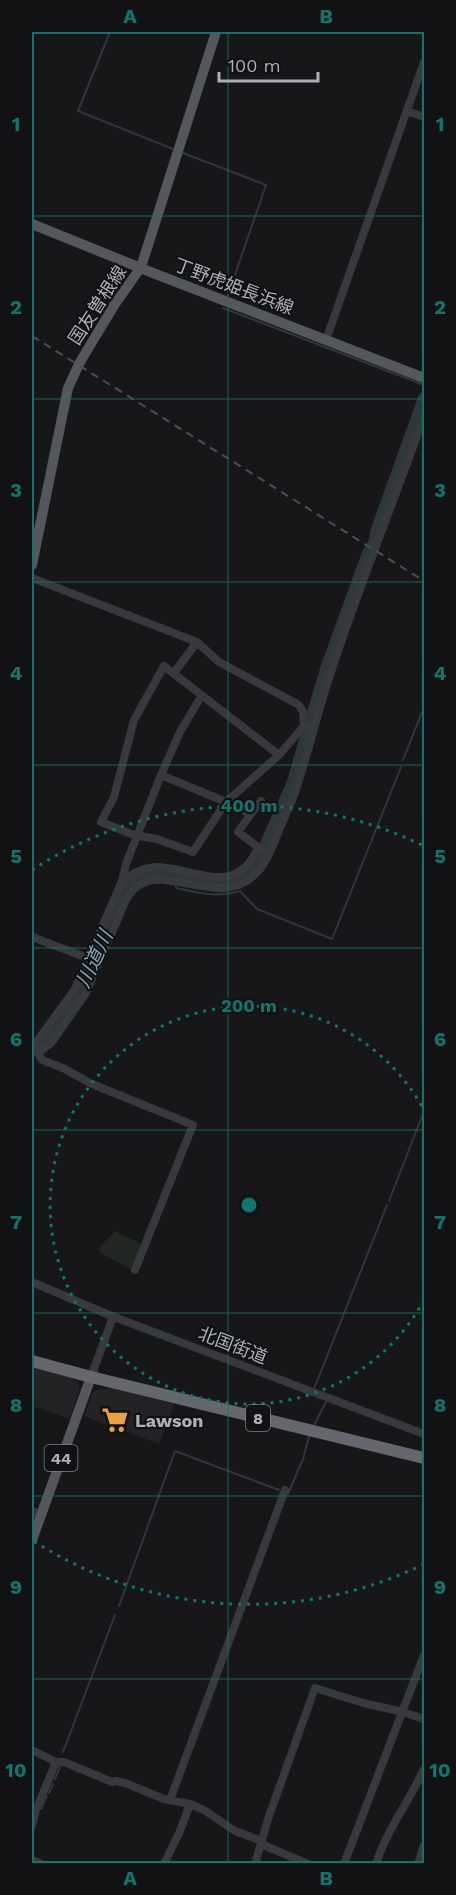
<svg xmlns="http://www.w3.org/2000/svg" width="456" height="1895" font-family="'Work Sans','Noto Sans JP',sans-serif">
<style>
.built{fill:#232326}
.green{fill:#212821}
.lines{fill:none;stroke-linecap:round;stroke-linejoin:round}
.stream{stroke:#2e373c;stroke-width:2}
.river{stroke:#2e373c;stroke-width:12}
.minor{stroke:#38393d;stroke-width:8}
.major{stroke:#54575c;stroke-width:10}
.highway{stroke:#64686e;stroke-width:12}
.rail{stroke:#4d4f54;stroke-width:2;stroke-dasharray:8 6;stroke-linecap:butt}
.grid{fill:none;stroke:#0f766e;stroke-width:1.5;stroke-opacity:0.55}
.ring{fill:none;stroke:#0f766e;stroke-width:3;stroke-dasharray:3 6}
.labels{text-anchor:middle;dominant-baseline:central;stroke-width:4.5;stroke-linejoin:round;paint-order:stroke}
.shield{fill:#121214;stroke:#7c8087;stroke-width:1.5}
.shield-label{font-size:16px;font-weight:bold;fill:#aaafb8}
.street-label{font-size:18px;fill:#aaafb8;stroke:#121214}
.poi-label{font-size:18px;font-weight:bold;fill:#aaafb8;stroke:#121214;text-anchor:start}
.water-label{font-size:20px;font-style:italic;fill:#839fb0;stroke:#121214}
.centre{fill:#0f766e;stroke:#121214;stroke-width:3}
.ring-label{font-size:18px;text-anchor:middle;font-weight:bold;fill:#0f766e;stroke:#121214;stroke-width:4.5;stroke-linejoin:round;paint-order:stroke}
.neatline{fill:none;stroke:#0f766e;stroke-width:2}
.grid-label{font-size:20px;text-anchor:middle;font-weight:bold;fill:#0f766e}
</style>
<rect width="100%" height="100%" fill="#171719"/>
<!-- built -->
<path class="built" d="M32 1366 67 1376 77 1382 80 1388 70 1419 32 1406Z
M112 1388 174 1404 159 1444 84 1416 93 1392 99 1389Z"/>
<!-- green -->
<path class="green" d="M115 1231 143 1245 132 1270 101 1253 99 1248Z"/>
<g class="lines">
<!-- stream -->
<path class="stream" d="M110 32 78 111 173 149
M183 153 266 185 228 295
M223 308 424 385
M403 760 424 707
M176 885V888C198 893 218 898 240 891L257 909 332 939 401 767
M389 1201 424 1111
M314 1389 387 1205
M314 1425 327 1400
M288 1494 303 1459 309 1437
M119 1606 175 1451 279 1490
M63 1752 115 1615
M55 1779 61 1765
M49 1793 53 1784
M41 1809 47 1796
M32 1836 34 1828"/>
<!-- river -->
<path class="river" d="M311 719 327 666 368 553 375 541 376 532 424 398
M40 1046 81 990 124 892C161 841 214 917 259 860L293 782 307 733"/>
<!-- minor -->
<path class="minor" d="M407 111 424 117
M326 340 424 62
M32 578 197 642 219 662 299 705 303 712 304 726 313 728
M164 666 279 755 226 802 193 852 157 839 134 835 101 822 114 797 134 720Z
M174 673 197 642
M202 695 180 732 161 775 226 802
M279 755 304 726
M229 799 250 815 238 832 262 850
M250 815 261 801
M122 881C133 873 146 866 160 867 199 870 236 897 258 848
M32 937 88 958
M32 1048 38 1053 52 1042 86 993 126 900C154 847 219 920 260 869 270 857 274 842 280 828 286 814 293 800 297 786 310 747 319 707 332 669 360 584 394 501 424 417
M32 1048 75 989 122 881 126 864 161 775
M38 1053 42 1060 63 1068 92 1084 193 1125 135 1270
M32 1282 114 1317 424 1434
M91 1377 113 1317
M32 1511 40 1515
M32 1750 56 1762 36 1810 32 1825
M56 1762H64L112 1782 116 1781 125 1783 164 1799 190 1804 204 1810 235 1831 262 1841
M170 1800 285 1490
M261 1844 308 1864
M32 1860 42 1864
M164 1864 180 1831 190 1804
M255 1864 268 1819 315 1688 363 1703 403 1712 424 1719
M344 1864 424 1655
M376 1864C387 1829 409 1802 424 1769
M418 1864 424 1845"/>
<!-- major -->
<path class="major" d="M32 224 153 273 424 378
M32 565 68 388 80 362 115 304 141 267 216 32
M32 1540 91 1377"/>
<!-- highway -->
<path class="highway" d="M32 1361 91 1377 424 1458"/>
<!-- rail -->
<path class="rail" d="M32 336 424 581"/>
</g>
<!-- grid -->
<path class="grid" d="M228 32V1864M32 216H424M32 399H424M32 582H424M32 765H424M32 948H424M32 1130H424M32 1313H424M32 1496H424M32 1679H424"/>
<!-- distance rings -->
<g class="ring">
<path d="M424 1300A199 199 0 1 1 424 1110"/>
<path d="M424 1564A399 399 0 0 1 32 1540M32 870A399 399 0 0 1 424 846"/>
</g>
<!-- icons -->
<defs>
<g id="supermarket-bare" transform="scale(2.07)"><path d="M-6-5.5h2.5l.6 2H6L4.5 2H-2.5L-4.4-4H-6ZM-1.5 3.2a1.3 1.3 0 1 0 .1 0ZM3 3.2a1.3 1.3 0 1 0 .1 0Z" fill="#e7a140" stroke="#121214" stroke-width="2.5" paint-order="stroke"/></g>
</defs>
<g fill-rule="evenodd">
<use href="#supermarket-bare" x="115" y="1420"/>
</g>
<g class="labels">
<!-- shield labels -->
<g class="shield">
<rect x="246" y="1405" width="24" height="26" rx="4.5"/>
<rect x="44.5" y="1445" width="33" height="26" rx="4.5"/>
</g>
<g class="shield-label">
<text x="258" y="1418">8</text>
<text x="61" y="1458">44</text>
</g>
<!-- street labels -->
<g class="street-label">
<text transform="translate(234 286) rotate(21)">丁野虎姫長浜線</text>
<text transform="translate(97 305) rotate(-57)">国友曽根線</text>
<text transform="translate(233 1345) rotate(21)">北国街道</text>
</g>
<!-- poi labels -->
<g class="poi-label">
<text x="135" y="1420">Lawson</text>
</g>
<!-- water labels -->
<g class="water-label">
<text transform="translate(94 959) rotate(-65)">川道川</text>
</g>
</g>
<circle cx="249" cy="1205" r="9" class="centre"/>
<g class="ring-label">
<text x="249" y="812">400 m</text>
<text x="249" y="1012">200 m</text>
</g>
<!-- border -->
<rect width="456" height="1895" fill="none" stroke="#121214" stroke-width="66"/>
<!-- scale -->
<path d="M219 72v9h99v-9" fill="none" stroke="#aaafb8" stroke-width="3"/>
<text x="228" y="72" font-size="18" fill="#aaafb8" stroke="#121214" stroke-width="4.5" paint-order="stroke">100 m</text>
<rect x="33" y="33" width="390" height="1829" class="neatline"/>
<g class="grid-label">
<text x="130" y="23">A</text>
<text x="326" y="23">B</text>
<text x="16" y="131">1</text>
<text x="440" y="131">1</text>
<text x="16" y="314">2</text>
<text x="440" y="314">2</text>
<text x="16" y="497">3</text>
<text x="440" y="497">3</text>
<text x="16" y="680">4</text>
<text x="440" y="680">4</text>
<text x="16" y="863">5</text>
<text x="440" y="863">5</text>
<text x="16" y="1046">6</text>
<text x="440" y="1046">6</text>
<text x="16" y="1229">7</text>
<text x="440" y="1229">7</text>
<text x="16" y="1412">8</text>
<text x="440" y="1412">8</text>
<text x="16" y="1594">9</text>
<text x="440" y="1594">9</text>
<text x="16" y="1777">10</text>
<text x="440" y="1777">10</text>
<text x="130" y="1885">A</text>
<text x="326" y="1885">B</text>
</g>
</svg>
